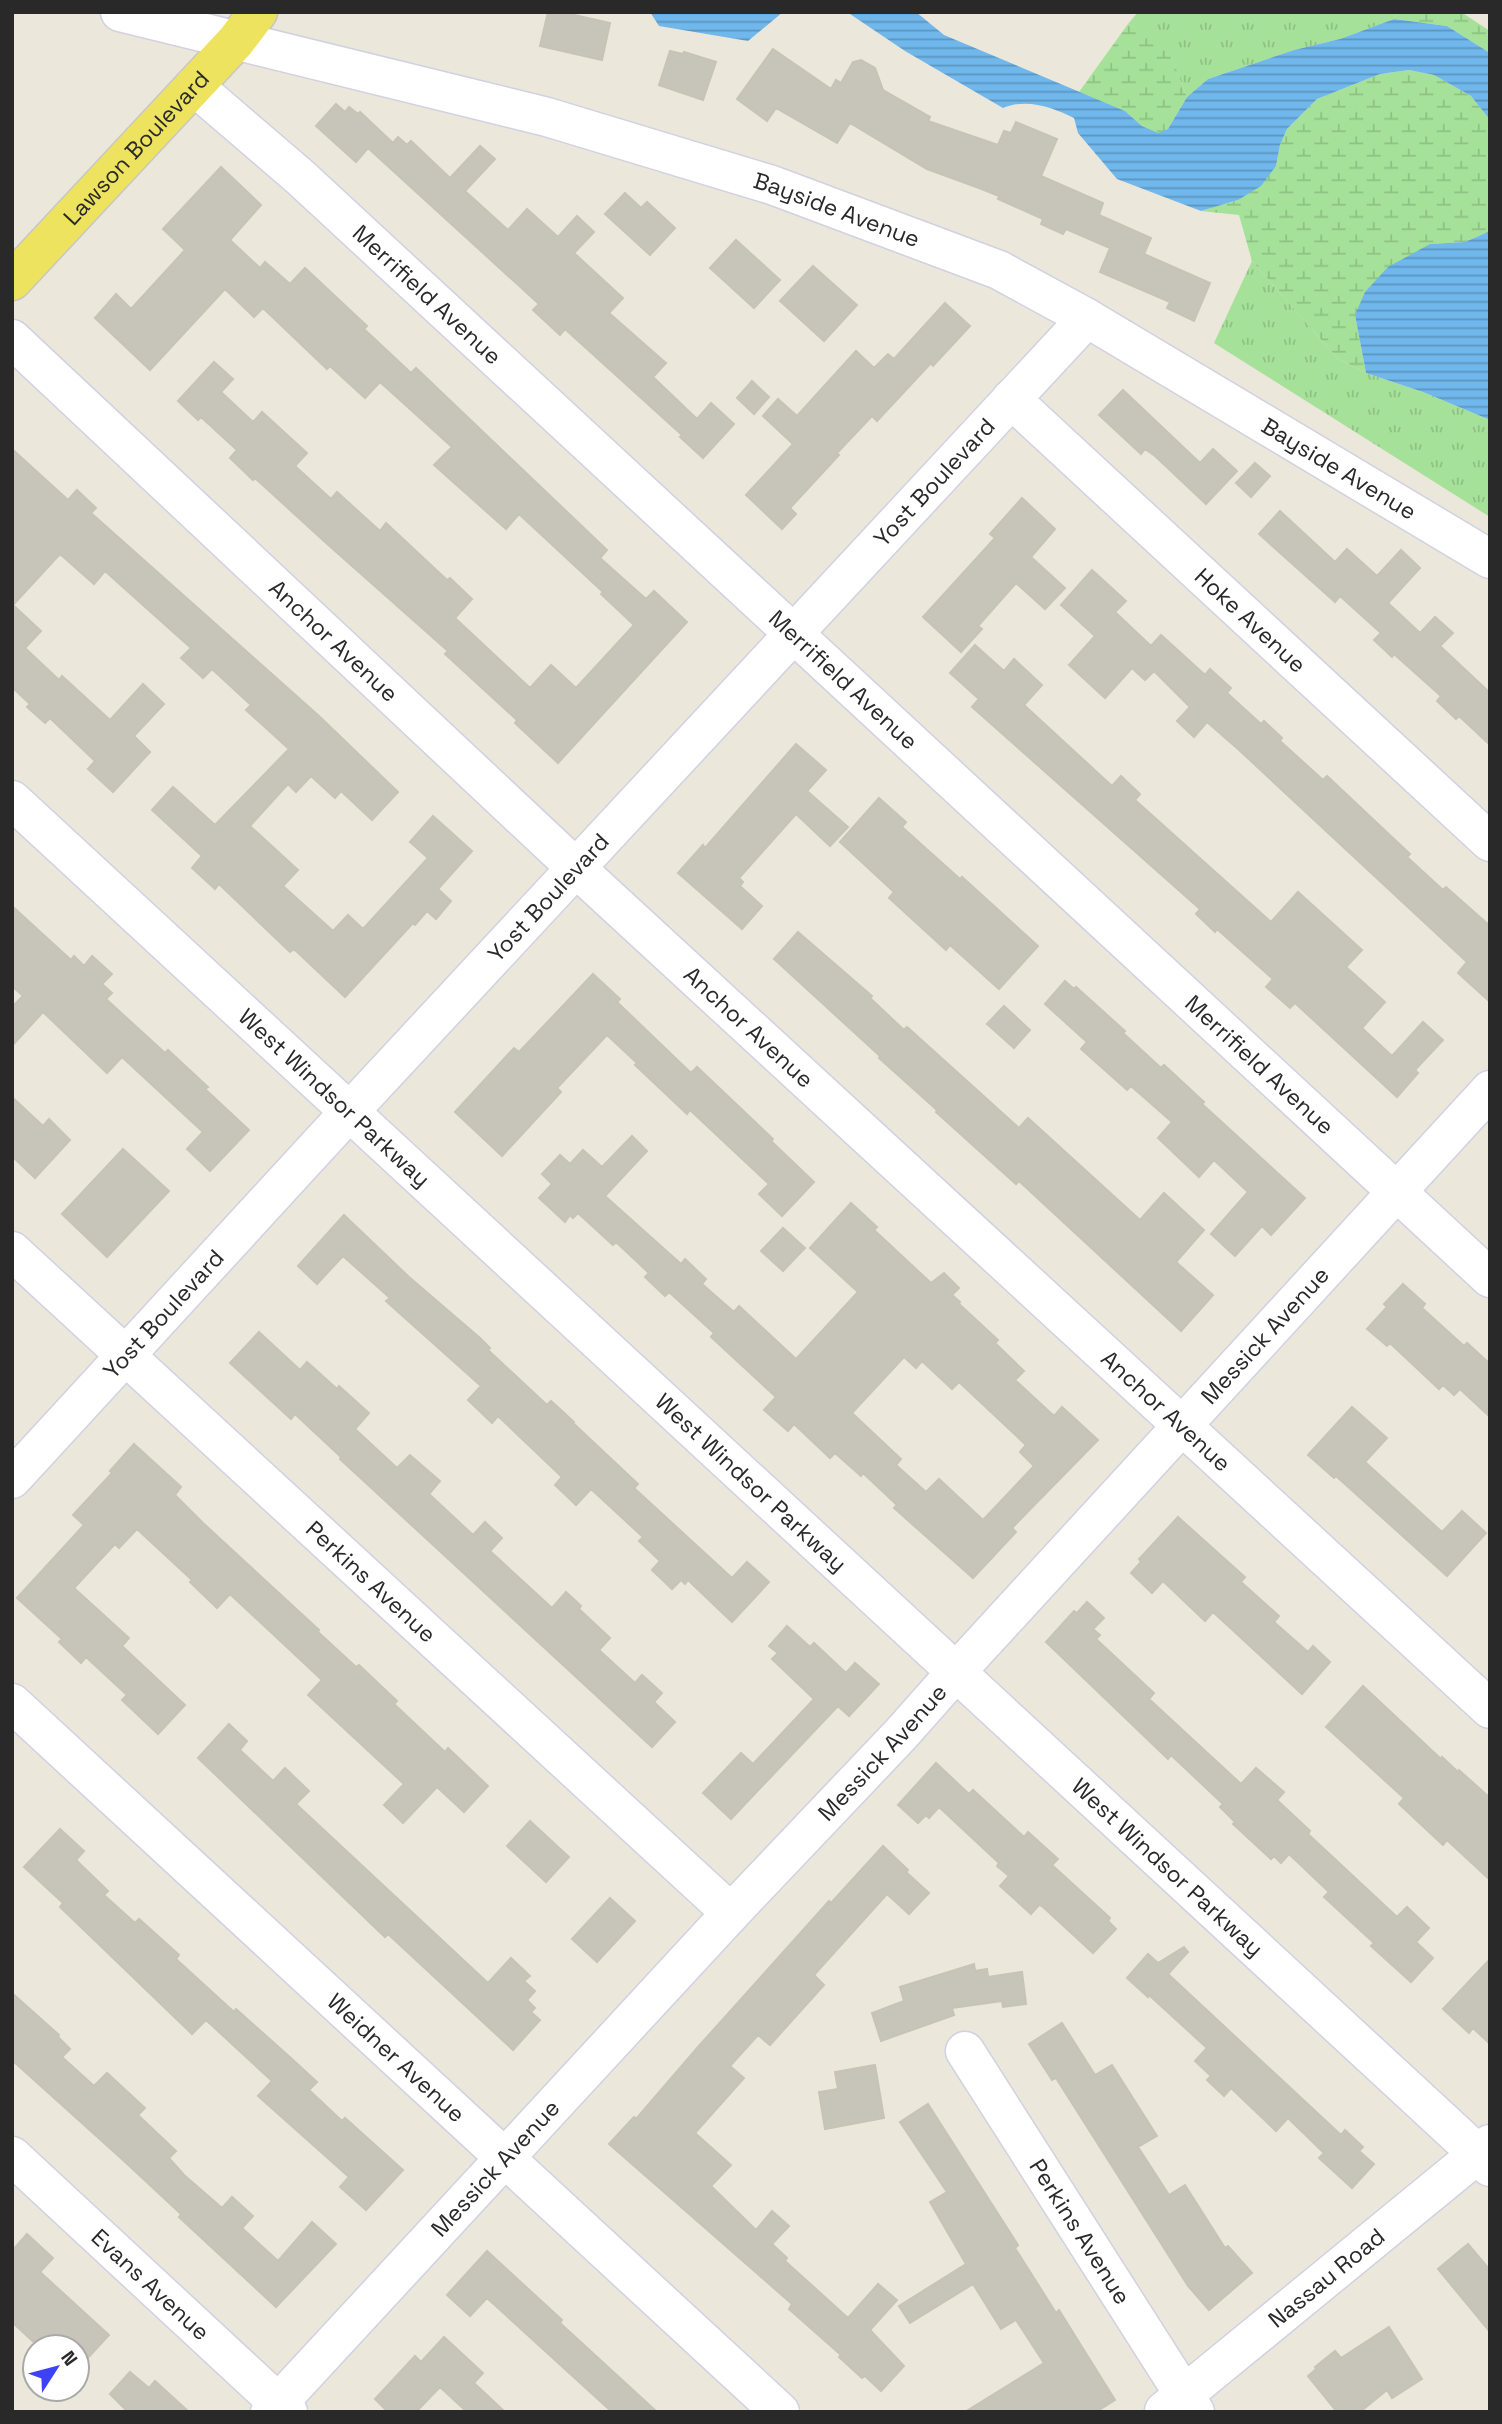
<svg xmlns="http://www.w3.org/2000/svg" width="1502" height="2424" font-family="'Space Grotesk',sans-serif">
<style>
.grass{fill:url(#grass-tufts)}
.wetland{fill:url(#wetland-marsh)}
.water{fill:url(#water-rules)}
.building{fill:#c7c5ba;stroke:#c7c3b5;stroke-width:2;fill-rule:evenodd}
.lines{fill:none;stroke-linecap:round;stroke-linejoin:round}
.minor-casing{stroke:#d1d1e2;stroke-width:41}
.major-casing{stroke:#c7c7c7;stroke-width:41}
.minor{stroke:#fff;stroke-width:38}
.major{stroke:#eee35e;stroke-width:38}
.labels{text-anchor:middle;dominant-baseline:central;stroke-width:6;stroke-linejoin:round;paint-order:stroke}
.street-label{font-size:23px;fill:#292929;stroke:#fff}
</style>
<defs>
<pattern id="grass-tufts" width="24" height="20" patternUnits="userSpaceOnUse" patternTransform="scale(1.75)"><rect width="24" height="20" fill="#a5e198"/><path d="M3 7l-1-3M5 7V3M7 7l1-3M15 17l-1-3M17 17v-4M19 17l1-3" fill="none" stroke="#8ec183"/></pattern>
<pattern id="wetland-marsh" width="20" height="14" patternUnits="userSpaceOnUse" patternTransform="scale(1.75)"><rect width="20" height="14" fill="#a5e198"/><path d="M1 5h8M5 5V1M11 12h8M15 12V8" fill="none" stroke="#8ec183"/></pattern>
<pattern id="water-rules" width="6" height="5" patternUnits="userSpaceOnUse" patternTransform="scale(1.75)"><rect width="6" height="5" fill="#70b7ec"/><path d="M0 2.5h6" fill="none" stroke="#5c95bf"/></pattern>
</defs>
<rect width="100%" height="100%" fill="#ebe7db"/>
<!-- grass -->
<path class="grass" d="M1138 12H1398L1394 19 1340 39 1294 50 1208 79 1187 97 1167 46 1128 24Z
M1252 261 1338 359 1366 373 1423 392 1490 420V517L1214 343Z"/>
<!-- wetland -->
<path class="wetland" d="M1398 12H1461L1490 31V53L1447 26 1394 19Z
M1128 24 1167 45 1187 97 1168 129 1158 134 1142 126 1125 111 1079 92Z
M1409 70 1434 75 1471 96 1490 120V231L1465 242 1430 244 1355 315 1366 373 1338 359 1252 261 1239 215 1201 211 1238 200 1276 166 1280 145 1287 129 1317 99 1380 74Z"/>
<!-- water -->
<path class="water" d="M650 12H783L748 41 659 26Z
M847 12H916L944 35 1125 111 1142 126 1158 133 1168 129 1187 97 1208 79 1294 50 1340 39 1394 19 1447 26 1490 53V120L1471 96 1434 75 1409 70 1380 74 1317 99 1287 129 1280 145 1276 166 1261 186 1238 200 1201 211 1117 179 1078 133 1074 118C1052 107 1027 98 1003 108L905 51Z
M1490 231V420L1423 392 1366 373 1355 315 1365 292 1388 267 1430 244 1465 242Z"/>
<!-- building -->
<path class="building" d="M548 12H561L610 23 602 60 540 46Z
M773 49 831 89 836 80 841 83 853 62 861 60 875 68 883 90 930 117 928 121 998 145 1004 131 1011 133 1016 122 1057 139 1041 176 1103 203 1099 215 1151 238 1144 254 1210 283 1194 321 1167 308 1170 302 1100 272 1110 248 1066 229 1063 234 1041 224 1043 219 998 199 999 196 979 188 927 169 850 123 837 143 776 108 767 121 737 99Z
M670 51 683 54 684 52 716 62 703 100 659 85Z
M336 104 345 112 349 107 358 114 360 112 393 143 398 137 407 145 411 141 450 178 480 146 495 159 465 191 508 230 527 209 558 237 577 216 594 232 574 253 623 298 609 313 666 363 653 377 697 419 711 403 734 424 703 458 680 437 682 435 565 329 560 335 533 310 539 304 368 148 356 162 316 126Z
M221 167 261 205 230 240 260 268 265 262 290 284 305 268 367 326 364 329 411 373 416 368 607 550 600 558 646 599 654 591 687 622 558 763 515 723 517 720 445 654 448 651 325 542 255 478 253 480 230 458 237 450 201 417 198 420 178 401 214 362 233 379 221 392 253 422 262 412 307 453 295 466 331 499 337 492 380 531 386 523 447 580 450 578 472 599 455 618 530 688 551 665 576 688 634 625 601 594 603 592 519 514 506 529 434 465 452 447 380 382 365 398 330 366 327 369 263 308 254 317 225 289 150 370 95 318 116 294 131 309 185 250 163 229Z
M625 193 641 208 647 202 675 228 650 255 605 214Z
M736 240 780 280 754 308 710 268Z
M813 266 857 305 824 341 780 301Z
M945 303 970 326 933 366 931 363 877 421 872 416 837 453 839 455 790 508 796 514 782 529 746 495 793 444 763 416 778 399 797 416 856 351 874 368 888 354 894 359Z
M752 381 769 397 754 414 737 398Z
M1123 390 1200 463 1213 449 1237 471 1206 504 1155 456 1145 449 1141 454 1099 415Z
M12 449 68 500 77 490 96 508 91 513 319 716 398 792 372 820 341 791 335 798 311 776 296 792 288 784 250 826 298 870 283 886 333 931 348 915 363 929 428 858 410 842 433 816 472 851 438 889 451 901 436 919 427 911 415 925 413 923 345 997 294 949 290 952 219 884 215 889 192 868 202 856 152 810 173 787 215 825 289 749 246 710 251 705 212 669 203 678 181 658 191 648 105 571 94 584 60 554 13 605 41 631 25 648 59 680 62 676 110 720 143 684 164 704 134 736 150 752 113 792 88 769 95 761 50 718 45 723 27 707 30 704 12 687Z
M1255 463 1270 476 1251 497 1236 483Z
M1022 498 1055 529 1031 557 1065 588 1045 609 1016 583 978 626 982 629 961 652 923 617 995 538 990 534Z
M1280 511 1335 562 1347 549 1377 576 1401 550 1420 568 1388 603 1420 633 1435 617 1453 633 1440 646 1490 693V745L1459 716 1456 719 1437 701 1441 696 1394 654 1392 657 1374 640 1381 633 1340 596 1335 602 1259 534Z
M1092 570 1126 601 1115 612 1151 646 1161 635 1205 675 1210 669 1231 688 1227 693 1261 724 1264 721 1282 738 1280 741 1323 780 1327 776 1410 854 1407 857 1443 890 1446 887 1490 926V1002L1458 973 1467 962 1238 749 1207 722 1194 737 1177 721 1190 707 1154 671 1145 680 1132 668 1105 698 1069 665 1095 636 1061 605Z
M975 645 1004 671 1014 659 1042 685 1024 705 1112 786 1121 776 1140 794 1135 800 1271 922 1298 892 1362 950 1346 967 1385 1002 1362 1028 1392 1056 1423 1022 1443 1040 1415 1070 1418 1073 1397 1097 1295 1003 1290 1008 1266 987 1273 979 1217 929 1215 932 1196 914 1200 909 972 707 979 699 950 673Z
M796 744 826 770 807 791 848 827 830 846 796 814 739 878 743 882 740 886 762 906 742 929 678 873 703 845 705 848Z
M879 798 906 822 902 827 960 879 962 877 1038 946 999 989 950 945 946 950 889 898 894 892 840 842Z
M12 906 71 960 74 956 84 966 92 956 112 974 102 984 112 993 106 999 165 1053 168 1050 208 1087 205 1089 249 1130 210 1171 187 1149 203 1132 122 1057 107 1073 43 1012 12 1046V1007L23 996 12 986Z
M798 932 872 996 870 998 904 1030 907 1027 1019 1128 1028 1118 1140 1220 1164 1193 1204 1230 1176 1262 1213 1295 1181 1331 1019 1181 1016 1184 936 1112 937 1110 879 1058 880 1056 774 959Z
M593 974 620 999 617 1002 691 1073 697 1067 773 1139 771 1141 814 1182 782 1216 759 1194 769 1184 690 1110 687 1114 635 1065 637 1063 607 1035 557 1088 561 1092 502 1156 455 1112 514 1048 519 1052Z
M1065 981 1074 989 1076 987 1125 1031 1123 1033 1161 1068 1164 1065 1204 1102 1202 1104 1305 1198 1271 1235 1262 1226 1235 1256 1211 1234 1248 1192 1214 1160 1199 1177 1158 1138 1172 1122 1131 1086 1127 1090 1081 1049 1087 1042 1045 1004Z
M1004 1006 1030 1030 1014 1048 987 1024Z
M12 1097 43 1126 49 1119 70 1140 35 1178 12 1156Z
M632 1136 647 1151 605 1196 681 1264 685 1259 706 1279 702 1284 734 1312 739 1306 796 1359 858 1292 810 1248 851 1203 877 1227 874 1230 931 1283 944 1273 959 1288 952 1295 960 1302 959 1304 998 1340 995 1343 1024 1371 1015 1380 1054 1416 1062 1407 1098 1440 1012 1528 1016 1532 973 1578 894 1508 897 1505 863 1473 861 1476 835 1453 830 1458 794 1424 788 1431 764 1410 776 1397 711 1337 714 1333 669 1292 665 1296 645 1277 649 1273 616 1242 613 1245 578 1213 573 1218 570 1215 565 1222 539 1198 552 1184 542 1174 560 1155 570 1164 583 1150 602 1167ZM904 1357 916 1368 922 1361 952 1389 959 1382 1026 1445 1020 1452 1034 1466 983 1520 939 1479 926 1492 896 1465 901 1459 852 1413Z
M123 1149 169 1191 107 1257 62 1214Z
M344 1215 409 1277 480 1338 490 1348 488 1350 547 1405 551 1401 574 1422 573 1423 638 1484 634 1488 732 1578 747 1562 769 1582 732 1622 688 1580 685 1584 681 1580 672 1589 652 1570 660 1561 639 1541 643 1537 591 1489 576 1505 555 1485 562 1477 498 1416 492 1423 468 1400 481 1386 386 1301 390 1298 343 1256 317 1284 298 1266Z
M783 1228 805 1248 783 1271 761 1251Z
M1403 1284 1425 1304 1422 1308 1464 1346 1467 1343 1490 1364V1417L1460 1389 1454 1395 1443 1385 1439 1389 1390 1343 1387 1346 1367 1329 1387 1307 1384 1304Z
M259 1332 300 1370 307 1362 337 1389 339 1386 369 1413 355 1429 397 1468 410 1455 440 1481 429 1494 473 1535 485 1522 502 1538 490 1551 552 1608 566 1592 581 1606 579 1609 610 1638 599 1650 635 1683 642 1675 662 1693 654 1702 675 1722 652 1747 340 1459 341 1457 295 1414 291 1419 230 1363Z
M1352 1407 1387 1438 1365 1462 1442 1532 1462 1511 1486 1533 1447 1576 1336 1476 1334 1478 1308 1455Z
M134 1444 181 1487 175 1495 203 1523 319 1630 318 1632 356 1667 359 1665 397 1701 394 1704 445 1752 448 1748 488 1786 464 1812 437 1787 403 1823 384 1805 404 1784 308 1695 322 1680 230 1594 217 1608 190 1582 192 1580 137 1529 119 1548 115 1544 74 1588 129 1638 122 1646 185 1705 158 1734 122 1700 127 1695 86 1657 81 1663 59 1642 62 1639 17 1598 84 1525 73 1515 112 1473 110 1471Z
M1178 1517 1245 1577 1241 1582 1279 1616 1274 1622 1308 1652 1313 1646 1330 1662 1302 1694 1213 1612 1205 1621 1163 1581 1152 1593 1131 1573 1141 1562 1139 1559Z
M1087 1602 1104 1618 1093 1629 1100 1635 1096 1639 1154 1693 1149 1699 1241 1784 1256 1768 1284 1792 1277 1800 1310 1831 1308 1834 1397 1917 1407 1907 1429 1928 1416 1942 1433 1958 1411 1982 1371 1946 1374 1943 1324 1897 1329 1892 1289 1854 1281 1863 1274 1856 1271 1859 1233 1824 1235 1822 1220 1807 1223 1804 1171 1755 1168 1759 1046 1642 1074 1611 1077 1613Z
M787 1626 810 1647 814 1643 846 1673 855 1663 879 1684 849 1716 838 1706 731 1819 703 1793 741 1753 753 1764 814 1699 772 1659 778 1653 769 1646Z
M1363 1686 1441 1759 1442 1757 1458 1772 1459 1770 1490 1798V1880L1447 1840 1443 1845 1399 1804 1404 1798 1326 1727Z
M229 1724 247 1741 240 1750 273 1781 285 1768 309 1791 296 1804 488 1983 511 1958 530 1976 524 1981 535 1991 527 2000 535 2008 531 2012 540 2020 513 2050 388 1934 385 1937 198 1758Z
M936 1763 969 1794 973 1790 1024 1837 1028 1832 1058 1859 1052 1865 1110 1918 1108 1921 1116 1929 1093 1953 1042 1906 1039 1905 1031 1914 1000 1886 1009 1876 997 1866 999 1863 939 1807 929 1818 926 1815 918 1823 898 1805Z
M530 1821 569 1857 546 1882 507 1846Z
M60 1829 84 1851 76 1860 108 1891 104 1895 135 1923 139 1919 179 1955 176 1959 234 2012 236 2009 292 2059 317 2082 309 2090 342 2121 345 2118 403 2170 366 2210 340 2187 349 2177 258 2096 272 2081 206 2020 192 2034 60 1907 63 1903 24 1867Z
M883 1846 908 1870 906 1872 929 1893 909 1914 887 1894 814 1975 824 1985 770 2045 758 2035 730 2066 744 2078 695 2133 731 2165 711 2186 756 2230 772 2211 789 2226 772 2244 787 2258 785 2261 848 2318 878 2284 897 2300 870 2330 904 2366 881 2391 865 2376 862 2378 839 2357 841 2355 789 2309 792 2304 609 2144 634 2117 636 2119 698 2047 829 1901 831 1903Z
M610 1898 635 1921 597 1962 572 1939Z
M1184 1947 1188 1952 1168 1974 1341 2135 1345 2130 1363 2147 1359 2151 1374 2164 1352 2188 1319 2158 1324 2153 1288 2118 1276 2131 1231 2088 1224 2096 1207 2080 1211 2076 1195 2061 1207 2048 1149 1995 1148 1997 1127 1978 1148 1954 1158 1963Z
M1490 1959V2044L1473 2028 1469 2033 1443 2009Z
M974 1964 975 1971 987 1969 988 1977 1022 1972 1026 2004 1003 2007 1002 2001 952 2008 954 2015 881 2041 872 2013 904 2001 900 1987Z
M12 1993 59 2035 58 2037 70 2049 62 2057 94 2086 107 2073 145 2108 138 2115 176 2151 169 2158 184 2175 222 2208 232 2197 253 2216 242 2228 278 2261 312 2222 336 2244 276 2307 179 2217 181 2214 123 2160 12 2060Z
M1062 2023 1095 2075 1112 2065 1150 2125 1157 2136 1138 2147 1169 2195 1185 2185 1225 2248 1228 2246 1252 2273 1209 2310 1188 2286 1056 2078 1052 2080 1029 2044Z
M875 2065 884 2118 825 2129 819 2092 838 2089 835 2072Z
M928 2104 1018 2245 1015 2248 1056 2313 1059 2310 1115 2400 1096 2412H965L1044 2363 1016 2320 1001 2329 973 2284 910 2323 899 2306 966 2264 930 2202 947 2192 900 2122Z
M27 2234 53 2258 40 2272 109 2335 84 2362 77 2356V2347H39L12 2322V2251Z
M1468 2244 1490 2270V2332L1438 2269Z
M487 2251 562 2320 560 2323 657 2412H612L487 2298 470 2316 447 2295Z
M1389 2327 1422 2379 1392 2398 1387 2390 1360 2412H1337L1308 2376 1316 2369 1315 2367 1335 2351 1341 2358Z
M444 2337 483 2373 474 2383 505 2412H467L440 2387 416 2412H388L375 2399 415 2356 421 2362Z
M130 2372 149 2388 155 2381 189 2412H128L110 2394Z"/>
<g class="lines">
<!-- minor casing -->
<g class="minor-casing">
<g id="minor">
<path id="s1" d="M120 12 547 117 772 185 999 270 1087 318 1490 559"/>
<path id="s2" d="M194 86 300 177 1490 1278"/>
<path id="s3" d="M12 339 576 868 1490 1709"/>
<path id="s4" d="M1011 399 1490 842"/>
<path id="s5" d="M12 800 1478 2154 1490 2167"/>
<path id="s6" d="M12 1251 731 1913"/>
<path id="s7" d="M12 1479 350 1111 1087 318"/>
<path id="s8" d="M12 1703 780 2412"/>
<path id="s9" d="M965 2051 1195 2412"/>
<path id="s10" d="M12 2156 288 2412"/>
<path id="s11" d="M1164 2411 1490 2144"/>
<path id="s12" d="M270 2412 731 1913 901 1734 956 1672 1490 1090"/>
</g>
</g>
<!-- major casing -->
<g class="major-casing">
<g id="major">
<path id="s13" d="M12 281 236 41 258 12"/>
</g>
</g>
<!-- minor -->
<use href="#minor" class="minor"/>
<!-- major -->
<use href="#major" class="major"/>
</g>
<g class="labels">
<!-- street labels -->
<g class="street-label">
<text stroke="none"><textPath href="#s13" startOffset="182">Lawson Boulevard</textPath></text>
<text stroke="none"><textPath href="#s1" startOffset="744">Bayside Avenue</textPath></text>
<text stroke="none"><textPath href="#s2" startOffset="313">Merrifield Avenue</textPath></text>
<text stroke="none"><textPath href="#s1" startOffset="1311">Bayside Avenue</textPath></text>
<text stroke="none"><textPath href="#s7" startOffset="1358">Yost Boulevard</textPath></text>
<text stroke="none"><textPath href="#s4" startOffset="326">Hoke Avenue</textPath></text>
<text stroke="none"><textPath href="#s3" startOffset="441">Anchor Avenue</textPath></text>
<text stroke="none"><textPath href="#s2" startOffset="880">Merrifield Avenue</textPath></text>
<text stroke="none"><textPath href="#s7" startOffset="791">Yost Boulevard</textPath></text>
<text stroke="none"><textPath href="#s3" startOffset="1008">Anchor Avenue</textPath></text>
<text stroke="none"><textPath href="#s2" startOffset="1447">Merrifield Avenue</textPath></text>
<text stroke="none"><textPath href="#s5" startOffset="439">West Windsor Parkway</textPath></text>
<text stroke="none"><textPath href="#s7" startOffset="224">Yost Boulevard</textPath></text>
<text stroke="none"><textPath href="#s12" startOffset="1466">Messick Avenue</textPath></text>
<text stroke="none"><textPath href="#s3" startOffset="1575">Anchor Avenue</textPath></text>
<text stroke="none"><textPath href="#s5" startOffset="1006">West Windsor Parkway</textPath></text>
<text stroke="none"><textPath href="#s6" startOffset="488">Perkins Avenue</textPath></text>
<text stroke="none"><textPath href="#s12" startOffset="900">Messick Avenue</textPath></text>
<text stroke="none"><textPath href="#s5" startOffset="1573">West Windsor Parkway</textPath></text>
<text stroke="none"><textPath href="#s8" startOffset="523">Weidner Avenue</textPath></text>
<text stroke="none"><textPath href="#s12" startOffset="332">Messick Avenue</textPath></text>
<text stroke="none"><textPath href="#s9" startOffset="214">Perkins Avenue</textPath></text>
<text stroke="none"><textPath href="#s11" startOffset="210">Nassau Road</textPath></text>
<text stroke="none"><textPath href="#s10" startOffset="189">Evans Avenue</textPath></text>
</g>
</g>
<!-- border -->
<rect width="1502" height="2424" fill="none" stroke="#292929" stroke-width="28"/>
<!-- north arrow -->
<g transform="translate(56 2368) rotate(54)"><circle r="33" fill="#ffffff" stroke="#a9a9a9" stroke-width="2"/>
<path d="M0-5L12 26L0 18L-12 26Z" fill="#3d42f6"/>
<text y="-10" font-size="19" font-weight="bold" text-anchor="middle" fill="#292929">N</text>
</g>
</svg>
